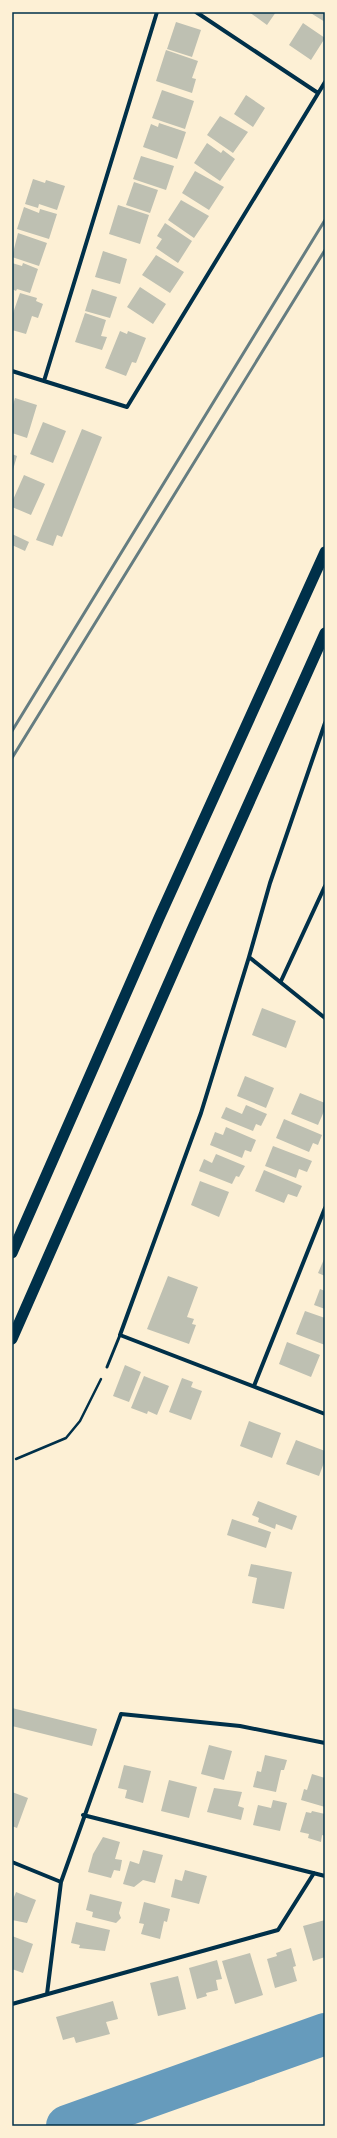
<svg xmlns="http://www.w3.org/2000/svg" width="337" height="2138" font-family="Ubuntu,sans-serif">
<style>
.lines{fill:none;stroke-linecap:round;stroke-linejoin:round}
.river{stroke:#669bbc;stroke-width:42}
.building{fill:#bec0b2}
.path{stroke:#003049;stroke-width:2.5}
.service{stroke:#003049;stroke-width:3}
.minor{stroke:#003049;stroke-width:4}
.trunk{stroke:#003049;stroke-width:11}
.rail{stroke:#657d81;stroke-width:3}
.neatline{fill:none;stroke:#003049;stroke-width:1.5}
</style>
<rect width="100%" height="100%" fill="#fdf0d5"/>
<g class="lines">
<!-- river -->
<path class="river" d="M67 2126 325 2034"/>
</g>
<!-- building -->
<path class="building" d="M249 12H276L267 25Z
M309 12H325V22Z
M176 22 201 30 192 57 167 49Z
M303 23 325 38 311 60 289 45Z
M166 50 198 61 192 78 196 79 192 93 156 81Z
M162 90 194 101 185 129 152 118Z
M246 95 265 108 253 127 234 114Z
M220 116 248 132 233 153 207 135Z
M159 123 186 132 177 159 143 147 151 124 158 127Z
M207 143 221 153 223 150 235 159 220 181 194 163Z
M141 156 174 166 166 190 133 179Z
M195 171 224 187 209 210 182 193Z
M33 179 45 183 46 180 65 186 57 210 39 204 38 208 25 204Z
M134 182 158 190 150 213 126 205Z
M181 200 209 216 194 238 168 220Z
M118 205 149 215 140 244 109 234Z
M24 207 39 213 40 209 57 214 49 239 17 229Z
M165 223 192 241 178 263 156 248 162 239 157 236Z
M18 233 47 243 39 266 12 257Z
M103 251 127 259 120 284 95 277Z
M156 255 184 272 170 293 142 275Z
M12 263 22 266 23 263 38 269 30 293 17 289 16 291 12 289Z
M140 287 166 304 153 324 127 307Z
M92 289 117 297 110 318 85 311Z
M20 293 37 298 36 301 43 304 38 318 32 316 26 334 12 330V316Z
M85 313 106 320 101 336 107 337 102 350 75 342Z
M120 331 127 334 128 331 146 338 136 363 132 362 126 376 105 368Z
M15 398 37 405 27 438 12 433V408Z
M43 422 66 431 53 463 30 454Z
M82 429 102 437 62 537 57 535 53 546 36 540Z
M12 454 17 456 12 473Z
M24 475 45 484 31 515 12 507V502Z
M12 534 29 542 25 551 12 545Z
M262 1008 296 1021 286 1048 252 1035Z
M245 1076 274 1088 266 1108 237 1096Z
M300 1093 325 1103V1109L318 1125 291 1114Z
M246 1105 267 1114 261 1126 256 1124 253 1131 221 1118 226 1107 242 1114Z
M284 1119 322 1135 318 1145 313 1143 309 1152 276 1138Z
M226 1127 256 1140 251 1152 245 1150 242 1158 210 1145 215 1132 223 1135Z
M273 1146 312 1161 307 1172 299 1169 296 1178 265 1166Z
M216 1154 245 1166 239 1177 236 1176 232 1184 199 1171 204 1159 212 1163Z
M264 1170 302 1186 297 1197 288 1194 284 1203 255 1191Z
M200 1181 229 1192 219 1217 191 1205Z
M325 1257V1276L318 1273Z
M168 1276 198 1287 187 1317 194 1319 192 1324 196 1325 189 1344 147 1329Z
M320 1289 325 1291V1309L314 1305Z
M305 1311 325 1318V1345L296 1334Z
M287 1342 320 1355 311 1377 279 1364Z
M125 1365 141 1372 129 1402 113 1396Z
M144 1376 169 1386 157 1415 148 1411 147 1414 131 1408Z
M182 1378 193 1382 191 1387 202 1391 191 1420 169 1412Z
M249 1421 281 1433 272 1458 240 1446Z
M296 1440 325 1451V1460L319 1476 286 1464Z
M258 1501 297 1516 292 1530 276 1524 275 1529 258 1522 259 1518 252 1515Z
M232 1519 271 1532 266 1548 227 1535Z
M251 1564 292 1572 284 1609 252 1603 257 1578 248 1576Z
M12 1708 97 1729 92 1746 12 1726Z
M209 1745 232 1751 224 1780 201 1774Z
M265 1755 287 1760 284 1770H281L276 1792 253 1787 257 1771 261 1772Z
M124 1765 151 1771 143 1803 125 1798 127 1790 118 1788Z
M312 1774 325 1778V1807L301 1800 304 1789 307 1790Z
M169 1780 197 1787 189 1818 161 1811Z
M214 1788 242 1792 238 1806 244 1808 241 1820 207 1812Z
M12 1792 28 1798 17 1828 12 1826Z
M273 1800 287 1803 280 1831 253 1825 258 1805 271 1808Z
M312 1811 325 1814V1836L322 1835 321 1842 308 1838 309 1834 300 1832 306 1812 311 1813Z
M103 1837 120 1842 115 1859 122 1860 120 1871 114 1870 111 1878 88 1872 93 1854Z
M143 1850 163 1855 155 1883 143 1880 134 1887 123 1884 130 1861 139 1864Z
M185 1870 207 1876 199 1904 171 1897 175 1879 182 1881Z
M16 1892 36 1900 27 1923 12 1920V1902Z
M90 1894 122 1902 119 1913 121 1918 116 1923 92 1917 93 1912 86 1910Z
M144 1902 170 1909 167 1922 164 1921 160 1939 141 1934 144 1924 139 1923Z
M325 1920V1957L313 1961 303 1926Z
M76 1922 110 1930 105 1951 79 1948 80 1945 71 1943Z
M12 1936 33 1944 23 1973 12 1969Z
M291 1948 296 1966 293 1967 297 1981 275 1988 267 1959 277 1956 276 1953Z
M250 1953 263 1995 235 2004 222 1961Z
M217 1960 222 1979 216 1980 218 1990 206 1993 207 1996 197 1999 189 1968Z
M178 1976 186 2009 158 2016 150 1983Z
M113 2001 118 2019 106 2022 110 2034 76 2043 74 2037 63 2040 56 2017Z"/>
<g class="lines">
<!-- path -->
<path class="path" d="M16 1459 66 1438 80 1421 101 1379"/>
<!-- service -->
<path class="service" d="M107 1367 120 1335"/>
<!-- minor -->
<path class="minor" d="M196 12 318 93
M12 371 127 407 325 82
M44 381 157 12
M325 723 270 883 249 957 325 1018
M249 957 201 1113 120 1335 325 1414
M281 981 325 886
M254 1386 325 1208
M83 1815 325 1876
M12 1862 61 1882
M47 1994 61 1882 121 1714 240 1726 325 1743
M12 2004 278 1930 314 1873"/>
<!-- trunk -->
<path class="trunk" d="M12 1253 159 918 325 552
M12 1339 191 932 325 633"/>
<!-- rail -->
<path class="rail" d="M12 731 325 220
M12 758 325 250"/>
</g>
<!-- border -->
<rect width="337" height="2138" fill="none" stroke="#fdf0d5" stroke-width="26"/>
<rect x="13" y="13" width="311" height="2112" class="neatline"/>
</svg>
